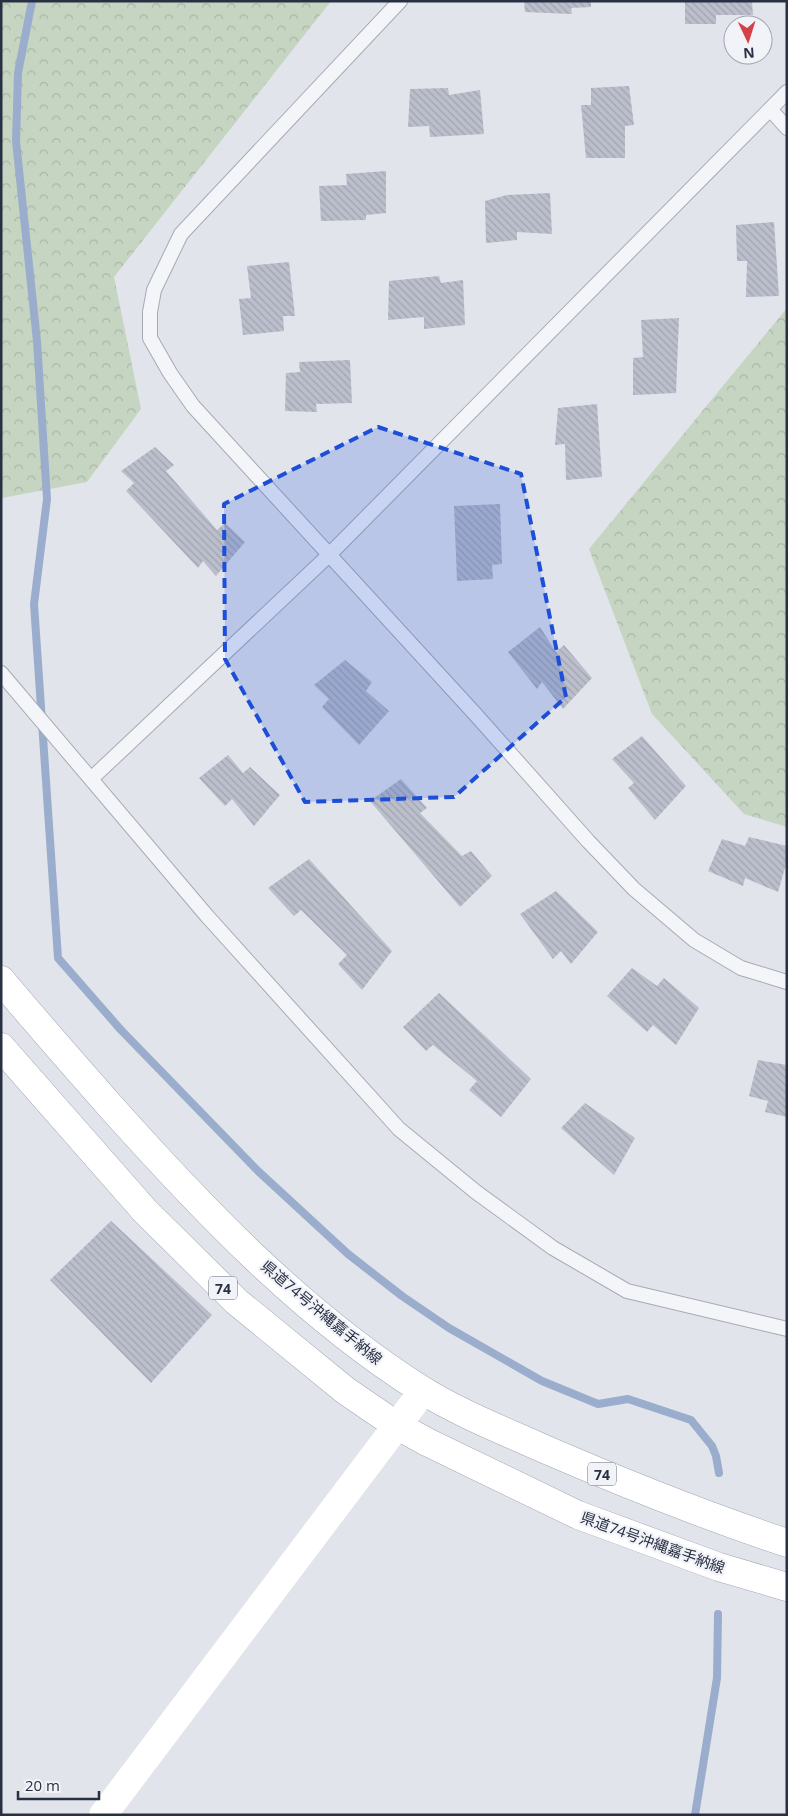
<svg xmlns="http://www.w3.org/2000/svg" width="788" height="1816" font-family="'Open Sans','Noto Sans JP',sans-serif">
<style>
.forest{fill:url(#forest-crowns)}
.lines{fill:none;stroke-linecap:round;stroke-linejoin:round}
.stream{stroke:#9badcc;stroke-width:8}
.building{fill:url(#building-back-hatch)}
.lane-casing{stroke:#a6aab5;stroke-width:16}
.primary-casing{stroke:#a0a7b7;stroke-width:29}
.lane{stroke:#f4f5f9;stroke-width:14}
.secondary{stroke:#fff;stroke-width:28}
.primary{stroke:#fff;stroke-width:28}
.marked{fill:#1d4ed8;fill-opacity:0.2;stroke:#1d4ed8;stroke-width:4;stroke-dasharray:10 6;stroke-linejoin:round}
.labels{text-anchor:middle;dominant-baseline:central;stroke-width:4.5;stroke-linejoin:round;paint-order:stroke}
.shield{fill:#f1f3f8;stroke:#656a79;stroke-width:1}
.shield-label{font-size:14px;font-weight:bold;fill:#293043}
.street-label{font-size:15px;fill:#293043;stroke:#f1f3f8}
</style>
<defs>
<pattern id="forest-crowns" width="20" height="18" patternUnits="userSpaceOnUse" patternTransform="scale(1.25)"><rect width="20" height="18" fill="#c5d5c2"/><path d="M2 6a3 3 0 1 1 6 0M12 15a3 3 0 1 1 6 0" fill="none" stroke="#a9b7a8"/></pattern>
<pattern id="building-back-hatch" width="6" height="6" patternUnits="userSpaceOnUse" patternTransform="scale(1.25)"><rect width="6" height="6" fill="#bbbfcb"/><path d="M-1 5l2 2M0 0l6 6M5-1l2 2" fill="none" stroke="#a1a4b0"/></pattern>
</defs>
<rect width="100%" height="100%" fill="#e1e4eb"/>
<!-- forest -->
<path class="forest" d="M1 1H331L114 277 141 409 87 482 2 498Z
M787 308V827L744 814 652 714 589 549Z"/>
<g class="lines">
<!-- stream -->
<path class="stream" d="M32 1 18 73 16 141 37 341 47 499 34 604 58 958 121 1030 258 1171 348 1254 402 1296 449 1328 542 1381 598 1404 628 1399 691 1420 712 1446 716 1456 719 1473
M695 1815 717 1678 718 1614"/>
</g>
<!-- building -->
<path class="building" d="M524 1H591V7L571 8 572 14 525 12Z
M685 1H752L753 15H716V24H685Z
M629 86 634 125 625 126V158H586L581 105H591V88Z
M448 88 449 95 480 90 484 134 430 137 429 126 408 127 410 89Z
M386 171V213L366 215V220L321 221 319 186 347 185 346 174Z
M550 193 552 234 517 232V240L486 243 485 201 507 195Z
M774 222 779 296 746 297 747 261H737L736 225Z
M289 262 295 316H283L284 331 243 335 239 299 251 298 247 266Z
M439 276 441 283 463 280 465 325 424 329V317L388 320 389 281Z
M679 318 676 393 633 395V358L643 357 641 320Z
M350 360 352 403 316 404 317 412 285 411 286 373 300 372 299 362Z
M597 404 602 477 566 480 565 444 555 445 558 408Z
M155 447 174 465 166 471 217 530 225 523 245 542 216 576 203 561 198 568 126 491 134 483 121 471Z
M500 504 502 564 492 565 493 579 457 581 454 506Z
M540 627 556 652 564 645 592 678 563 709 542 682 537 689 508 652Z
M345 660 372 682 366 691 389 711 359 745 322 707 329 699 314 685Z
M642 736 686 786 655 820 628 788 634 783 612 759Z
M228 755 243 773 250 767 280 795 254 826 232 799 225 806 199 778Z
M401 779 427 808 420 813 462 856 471 851 492 876 460 907 370 801Z
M749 837 787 846V861L778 892 745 878 743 886 708 871 722 839 745 846Z
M309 859 392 951 362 990 338 964 347 955 301 910 294 916 268 888Z
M556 891 598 932 571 964 561 951 553 959 520 914Z
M632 968 657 986 664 978 699 1008 676 1045 653 1025 647 1032 607 996Z
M439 993 531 1079 501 1117 469 1090 477 1081 433 1045 426 1051 403 1027Z
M758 1060 787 1065V1117L765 1112 768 1101 749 1096Z
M585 1103 635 1138 614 1175 561 1128Z
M111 1221 212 1315 151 1383 50 1280Z"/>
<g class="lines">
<!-- lane casing -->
<g class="lane-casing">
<path id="lane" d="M400 1 181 234 154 290 150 312V338L170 373 193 406 476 715 588 841 634 889 694 940 741 968 787 982
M770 109 787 128
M1 673 207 916 399 1129 476 1192 553 1248 627 1291 787 1329
M91 779 328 556 787 92"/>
</g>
<!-- primary casing -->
<g class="primary-casing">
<path id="primary" d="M1 980C37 1023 74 1065 111 1107 204 1211 303 1315 422 1390 459 1413 502 1430 542 1448 623 1483 703 1515 787 1543
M1 1047 145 1211 237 1302 346 1391 396 1425 427 1442 578 1515 719 1567 787 1587"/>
</g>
<!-- lane -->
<use href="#lane" class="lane"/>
<!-- secondary -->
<path class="secondary" d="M103 1815 423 1391"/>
<!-- primary -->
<use href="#primary" class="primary"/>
</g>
<!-- marked area -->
<path class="marked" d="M378 427 521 474 566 697 454 797 305 802 225 659 224 504Z"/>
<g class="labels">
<!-- shield labels -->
<g class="shield">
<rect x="209" y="1276.5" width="28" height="23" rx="4"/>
<rect x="588" y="1462.5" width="28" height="23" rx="4"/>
</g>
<g class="shield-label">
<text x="223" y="1288">74</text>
<text x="602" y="1474">74</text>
</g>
<!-- street labels -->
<g class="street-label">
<text transform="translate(322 1312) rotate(40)">県道74号沖縄嘉手納線</text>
<text transform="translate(653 1542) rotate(20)">県道74号沖縄嘉手納線</text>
</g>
</g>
<!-- border -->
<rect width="788" height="1816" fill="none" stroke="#293043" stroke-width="5"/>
<!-- north arrow -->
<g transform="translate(748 40) rotate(176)"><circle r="24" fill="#f1f3f8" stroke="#a1a5b0"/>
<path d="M0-4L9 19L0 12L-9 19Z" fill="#d44248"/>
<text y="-8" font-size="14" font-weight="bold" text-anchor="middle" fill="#293043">N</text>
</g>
<!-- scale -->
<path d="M18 1791v8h81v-8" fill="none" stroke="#293043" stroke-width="2.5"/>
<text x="25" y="1791" font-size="15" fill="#293043" stroke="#f1f3f8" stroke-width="4" paint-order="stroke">20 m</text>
</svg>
